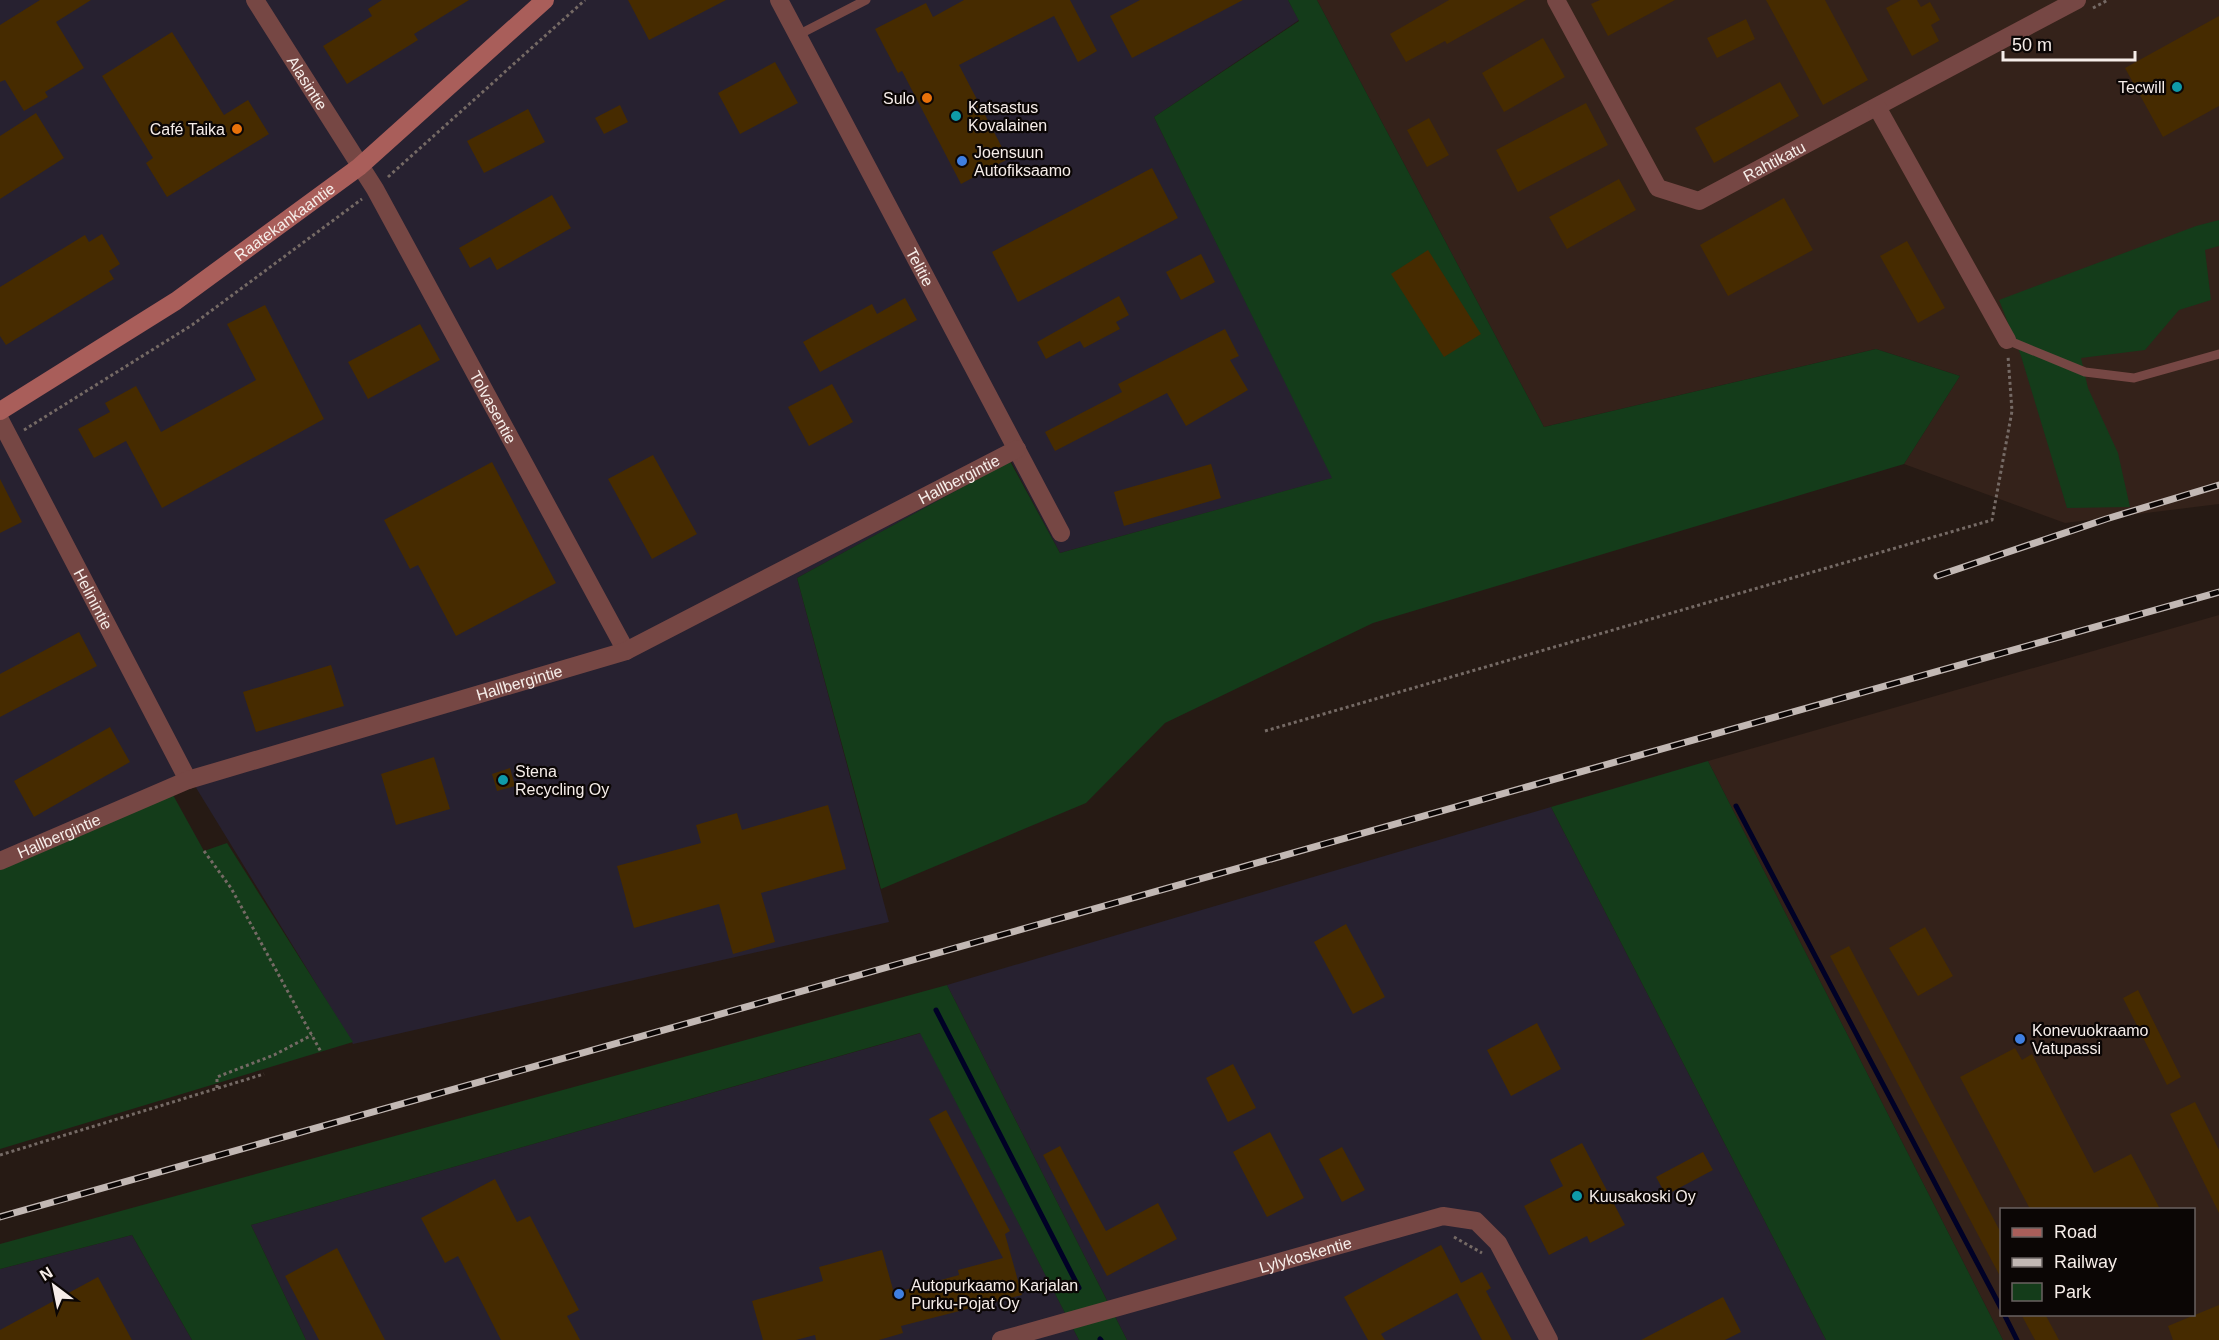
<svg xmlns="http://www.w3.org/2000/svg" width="2219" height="1340" font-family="Arial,sans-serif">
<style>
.commercial{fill:#272130}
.built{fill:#34221a;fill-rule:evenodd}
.green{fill:#143c1a}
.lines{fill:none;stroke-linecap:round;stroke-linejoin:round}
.stream{stroke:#000126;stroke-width:5}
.building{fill:#462b00}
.path{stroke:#756a65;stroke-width:3;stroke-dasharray:3 3;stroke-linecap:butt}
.service{stroke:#764744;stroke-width:9}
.minor{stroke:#764744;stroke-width:18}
.secondary{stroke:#a95e5a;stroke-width:18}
.rail-casing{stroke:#c2b8b4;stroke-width:7}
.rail{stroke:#0b0605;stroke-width:4.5;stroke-dasharray:14;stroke-linecap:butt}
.culture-dot{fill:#0f9aa8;stroke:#0b0605;stroke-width:2}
.food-dot{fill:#e8710a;stroke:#0b0605;stroke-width:2}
.shop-dot{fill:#3f7fe0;stroke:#0b0605;stroke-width:2}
.labels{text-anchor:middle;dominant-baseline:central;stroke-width:4.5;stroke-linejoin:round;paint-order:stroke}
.street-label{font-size:16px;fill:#f6ede9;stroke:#0b0605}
.poi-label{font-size:16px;fill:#f6ede9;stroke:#0b0605;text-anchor:start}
</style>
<rect width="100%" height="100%" fill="#261a14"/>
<!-- commercial -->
<path class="commercial" d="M0 0H1288L1299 20 1154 117 1333 478 1060 553 1011 461 797 578 889 922 353 1044 195 786 0 868Z
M1551 807 1826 1340H1127L947 985Z
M921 1033 1079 1340H306L251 1225Z
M132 1235 192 1340H0V1269Z"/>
<!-- built -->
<path class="built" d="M1317 0H2219V504L2065 523 1904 464 1960 376 1876 349 1544 427Z
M2219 615V1340H2003L1708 761ZM2002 1210H2194V1314H2002Z"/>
<!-- green -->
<path class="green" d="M1288 0H1317L1544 427 1876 349 1960 376 1904 464 1373 623 1165 723 1086 803 881 889 797 578 1010 461 1060 553 1332 478 1154 117 1299 21Z
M2219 220V246L2205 250 2211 300 2179 310 2145 350 2081 358 2088 388 2118 453 2130 507 2067 508 2021 356 1999 300 2196 226Z
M1708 761 2003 1340H1826L1551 807Z
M173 795 204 851 227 843 353 1042 0 1149V868Z
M947 985 1127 1340H1079L920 1033 251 1225 306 1340H192L132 1235 0 1269V1244Z"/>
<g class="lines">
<!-- stream -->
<path class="stream" d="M1736 806 2002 1310
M936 1010 1079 1288
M2004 1314 2017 1340
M1100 1339 1101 1340"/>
</g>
<!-- building -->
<path class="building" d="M40 0H91L56 22 84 68 45 92 48 97 24 111 5 80 0 82V25Z
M382 0H469L414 34 418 40 347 84 323 46 372 16 368 9Z
M628 0H726L649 40Z
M964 0H1070L1097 51 1078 62 1054 16 959 65 1008 159 961 184 902 71 898 73 875 29 926 3 933 17Z
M1140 0H1243L1132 58 1110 16Z
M1449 0H1526L1447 44 1445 41 1406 62 1390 34Z
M1600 0H1675L1608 36 1591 4Z
M1766 0H1825L1868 80 1823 105Z
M1901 0H1917L1921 7 1930 2 1940 20 1931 25 1939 41 1912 56 1886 8Z
M2219 16V106L2163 137 2125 68Z
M1746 19 1755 39 1717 58 1707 38Z
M172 32 224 115 248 100 269 134 167 197 146 163 153 158 102 76Z
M1543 38 1565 77 1504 112 1482 73Z
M775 62 798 103 740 134 718 93Z
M1780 82 1799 116 1714 163 1695 128Z
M1586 103 1608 145 1518 192 1496 150Z
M620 105 628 122 604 134 595 118Z
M528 109 545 142 484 173 467 141Z
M36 113 64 158 0 199V136Z
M1429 118 1449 155 1427 167 1407 130Z
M1152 168 1178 218 1018 302 992 252Z
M1619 179 1636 210 1567 249 1549 217Z
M552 195 571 228 497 270 490 257 470 268 459 248Z
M1784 198 1813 250 1728 296 1700 245Z
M102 234 120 264 109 271 114 279 6 345 0 336V287L85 235 89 242Z
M1907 241 1945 308 1918 323 1880 256Z
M1428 250 1481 334 1444 357 1391 274Z
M1201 254 1215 282 1181 300 1166 272Z
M1119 296 1129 315 1116 322 1120 329 1084 348 1080 341 1046 359 1037 342Z
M905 298 917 320 820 372 803 342 872 304 877 314Z
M265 305 324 419 162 508 126 441 94 458 78 429 110 412 105 403 136 386 161 432 256 380 227 324Z
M420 324 440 360 368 399 348 362Z
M1225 329 1239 356 1230 360 1248 390 1186 426 1167 393 1055 451 1045 432 1122 392 1118 384Z
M832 384 853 422 809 446 788 407Z
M653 455 697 534 652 559 608 479Z
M492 462 556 583 456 636 418 565 410 569 384 520Z
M1211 464 1221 498 1124 526 1114 492Z
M0 479 22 522 0 533Z
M79 632 97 666 0 717V674Z
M331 665 344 706 256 732 243 692Z
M110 727 130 762 34 817 14 781Z
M434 757 450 809 396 825 381 774Z
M510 768 515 786 497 791 492 774Z
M828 805 846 869 761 893 775 942 733 954 719 904 634 928 617 866 701 843 696 825 737 813 742 830Z
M1346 924 1385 997 1353 1014 1314 942Z
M1925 927 1953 976 1918 996 1889 948Z
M1849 946 2001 1233V1278L1830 956Z
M2138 990 2181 1077 2167 1085 2123 998Z
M1537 1023 1561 1069 1511 1096 1487 1050Z
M2015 1048 2022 1060 2032 1054 2094 1173 2131 1154 2160 1209H2030L1960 1077Z
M1233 1064 1256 1108 1228 1122 1206 1078Z
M2195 1102 2219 1150V1213L2170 1114Z
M946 1110 1010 1231 1005 1234 1022 1295 901 1326 903 1333 879 1340H816L815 1335 796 1340H763L752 1301 823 1281 819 1267 882 1250 894 1293 959 1275 958 1270 1003 1258 929 1119Z
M1270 1132 1304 1198 1267 1217 1233 1152Z
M1582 1143 1625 1225 1590 1243 1587 1236 1549 1255 1524 1206 1563 1186 1550 1160Z
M1060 1146 1106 1231 1158 1203 1177 1239 1107 1276 1043 1155Z
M1342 1147 1365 1190 1342 1202 1319 1159Z
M1703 1152 1713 1170 1666 1195 1656 1177Z
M495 1179 517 1222 530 1216 579 1310 567 1316 580 1340H501L458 1256 445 1263 421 1218Z
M1441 1245 1461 1283 1482 1272 1491 1288 1486 1291 1512 1340H1482L1457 1293 1381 1334 1385 1340H1368L1344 1297Z
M337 1248 385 1340H319L285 1276Z
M98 1277 132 1340H0V1330Z
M1723 1297 1741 1332 1725 1340H1641Z
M2219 1305V1340H2173L2168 1326Z
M2021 1314H2045L2059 1340H2035Z"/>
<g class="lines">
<!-- path -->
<path class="path" d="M2093 8 2108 0
M388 177 585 0
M24 430 192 325 362 199
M1265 731 1992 520 2012 411 2008 356
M204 851 231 888 321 1052
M217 1088V1077L274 1055 312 1035
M0 1155 264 1074
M1454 1237 1482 1253"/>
<!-- service -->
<path class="service" d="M798 35 866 0
M2007 340 2085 372 2134 378 2219 354"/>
<!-- minor -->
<g class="minor">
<path id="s1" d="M255 0 375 189 626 651"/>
<path id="s2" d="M779 0 1061 533"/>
<path id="s3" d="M1556 0 1658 188 1699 201 2077 0"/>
<path d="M1877 107 2007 340"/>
<path id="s4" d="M0 420 188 780"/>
<path id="s5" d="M0 861 188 780 626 651 1017 449"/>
<path id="s6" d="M1001 1340 1443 1216 1476 1221 1498 1243 1549 1340"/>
</g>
<!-- secondary -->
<path class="secondary" id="s7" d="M0 411 176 301 359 167 545 0"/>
<!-- rail casing -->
<g class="rail-casing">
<path id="rail" d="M1937 576 2106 519 2219 485
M0 1217 2219 592"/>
</g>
<!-- rail -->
<use href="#rail" class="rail"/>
</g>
<!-- markers -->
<g class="culture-dot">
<circle cx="2177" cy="87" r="6"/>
<circle cx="956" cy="116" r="6"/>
<circle cx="503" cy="780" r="6"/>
<circle cx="1577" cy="1196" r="6"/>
</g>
<g class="food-dot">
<circle cx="927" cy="98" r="6"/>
<circle cx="237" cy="129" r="6"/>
</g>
<g class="shop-dot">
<circle cx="962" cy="161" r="6"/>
<circle cx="2020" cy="1039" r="6"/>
<circle cx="899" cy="1294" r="6"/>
</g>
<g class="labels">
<!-- street labels -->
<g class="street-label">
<text stroke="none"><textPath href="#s1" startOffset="98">Alasintie</textPath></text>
<text stroke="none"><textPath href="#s3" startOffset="342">Rahtikatu</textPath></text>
<text stroke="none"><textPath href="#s7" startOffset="342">Raatekankaantie</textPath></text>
<text stroke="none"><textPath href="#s2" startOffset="302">Telitie</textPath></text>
<text stroke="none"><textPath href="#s1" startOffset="472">Tolvasentie</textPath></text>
<text stroke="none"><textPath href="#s5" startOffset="1036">Hallbergintie</textPath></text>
<text stroke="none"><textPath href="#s4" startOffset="202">Helinintie</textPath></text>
<text stroke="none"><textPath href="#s5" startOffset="550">Hallbergintie</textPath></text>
<text stroke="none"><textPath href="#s5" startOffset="64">Hallbergintie</textPath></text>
<text stroke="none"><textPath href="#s6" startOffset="316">Lylykoskentie</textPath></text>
</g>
<!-- poi labels -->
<g class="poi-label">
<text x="2165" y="87" text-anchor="end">Tecwill</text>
<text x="915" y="98" text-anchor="end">Sulo</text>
<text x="968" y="107">Katsastus<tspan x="968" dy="18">Kovalainen</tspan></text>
<text x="225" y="129" text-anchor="end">Café Taika</text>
<text x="974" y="152">Joensuun<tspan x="974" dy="18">Autofiksaamo</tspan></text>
<text x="515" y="771">Stena<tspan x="515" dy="18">Recycling Oy</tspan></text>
<text x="2032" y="1030">Konevuokraamo<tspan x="2032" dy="18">Vatupassi</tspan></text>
<text x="1589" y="1196">Kuusakoski Oy</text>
<text x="911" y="1285">Autopurkaamo Karjalan<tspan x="911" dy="18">Purku-Pojat Oy</tspan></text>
</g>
</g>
<!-- legend -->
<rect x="2000" y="1208" width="195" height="108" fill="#0b0605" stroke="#696260" stroke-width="1.5"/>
<rect x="2012" y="1228" width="30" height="9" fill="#a95e5a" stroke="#696260" stroke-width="1.5"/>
<text x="2054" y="1238" font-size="18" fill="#f6ede9">Road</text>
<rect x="2012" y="1258" width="30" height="9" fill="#c2b8b4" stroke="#696260" stroke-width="1.5"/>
<text x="2054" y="1268" font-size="18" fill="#f6ede9">Railway</text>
<rect x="2012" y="1283" width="30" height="18" fill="#143c1a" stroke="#696260" stroke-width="1.5"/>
<text x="2054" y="1298" font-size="18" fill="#f6ede9">Park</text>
<!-- north arrow -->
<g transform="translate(54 1286) rotate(328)" stroke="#0b0605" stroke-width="4.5" paint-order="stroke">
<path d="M0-4.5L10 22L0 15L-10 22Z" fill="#f6ede9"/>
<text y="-9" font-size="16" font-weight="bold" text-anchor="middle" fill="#f6ede9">N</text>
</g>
<!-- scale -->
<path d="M2003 51v9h132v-9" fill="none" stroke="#f6ede9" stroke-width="3"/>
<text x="2012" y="51" font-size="18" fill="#f6ede9" stroke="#0b0605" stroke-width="4.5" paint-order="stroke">50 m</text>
</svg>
